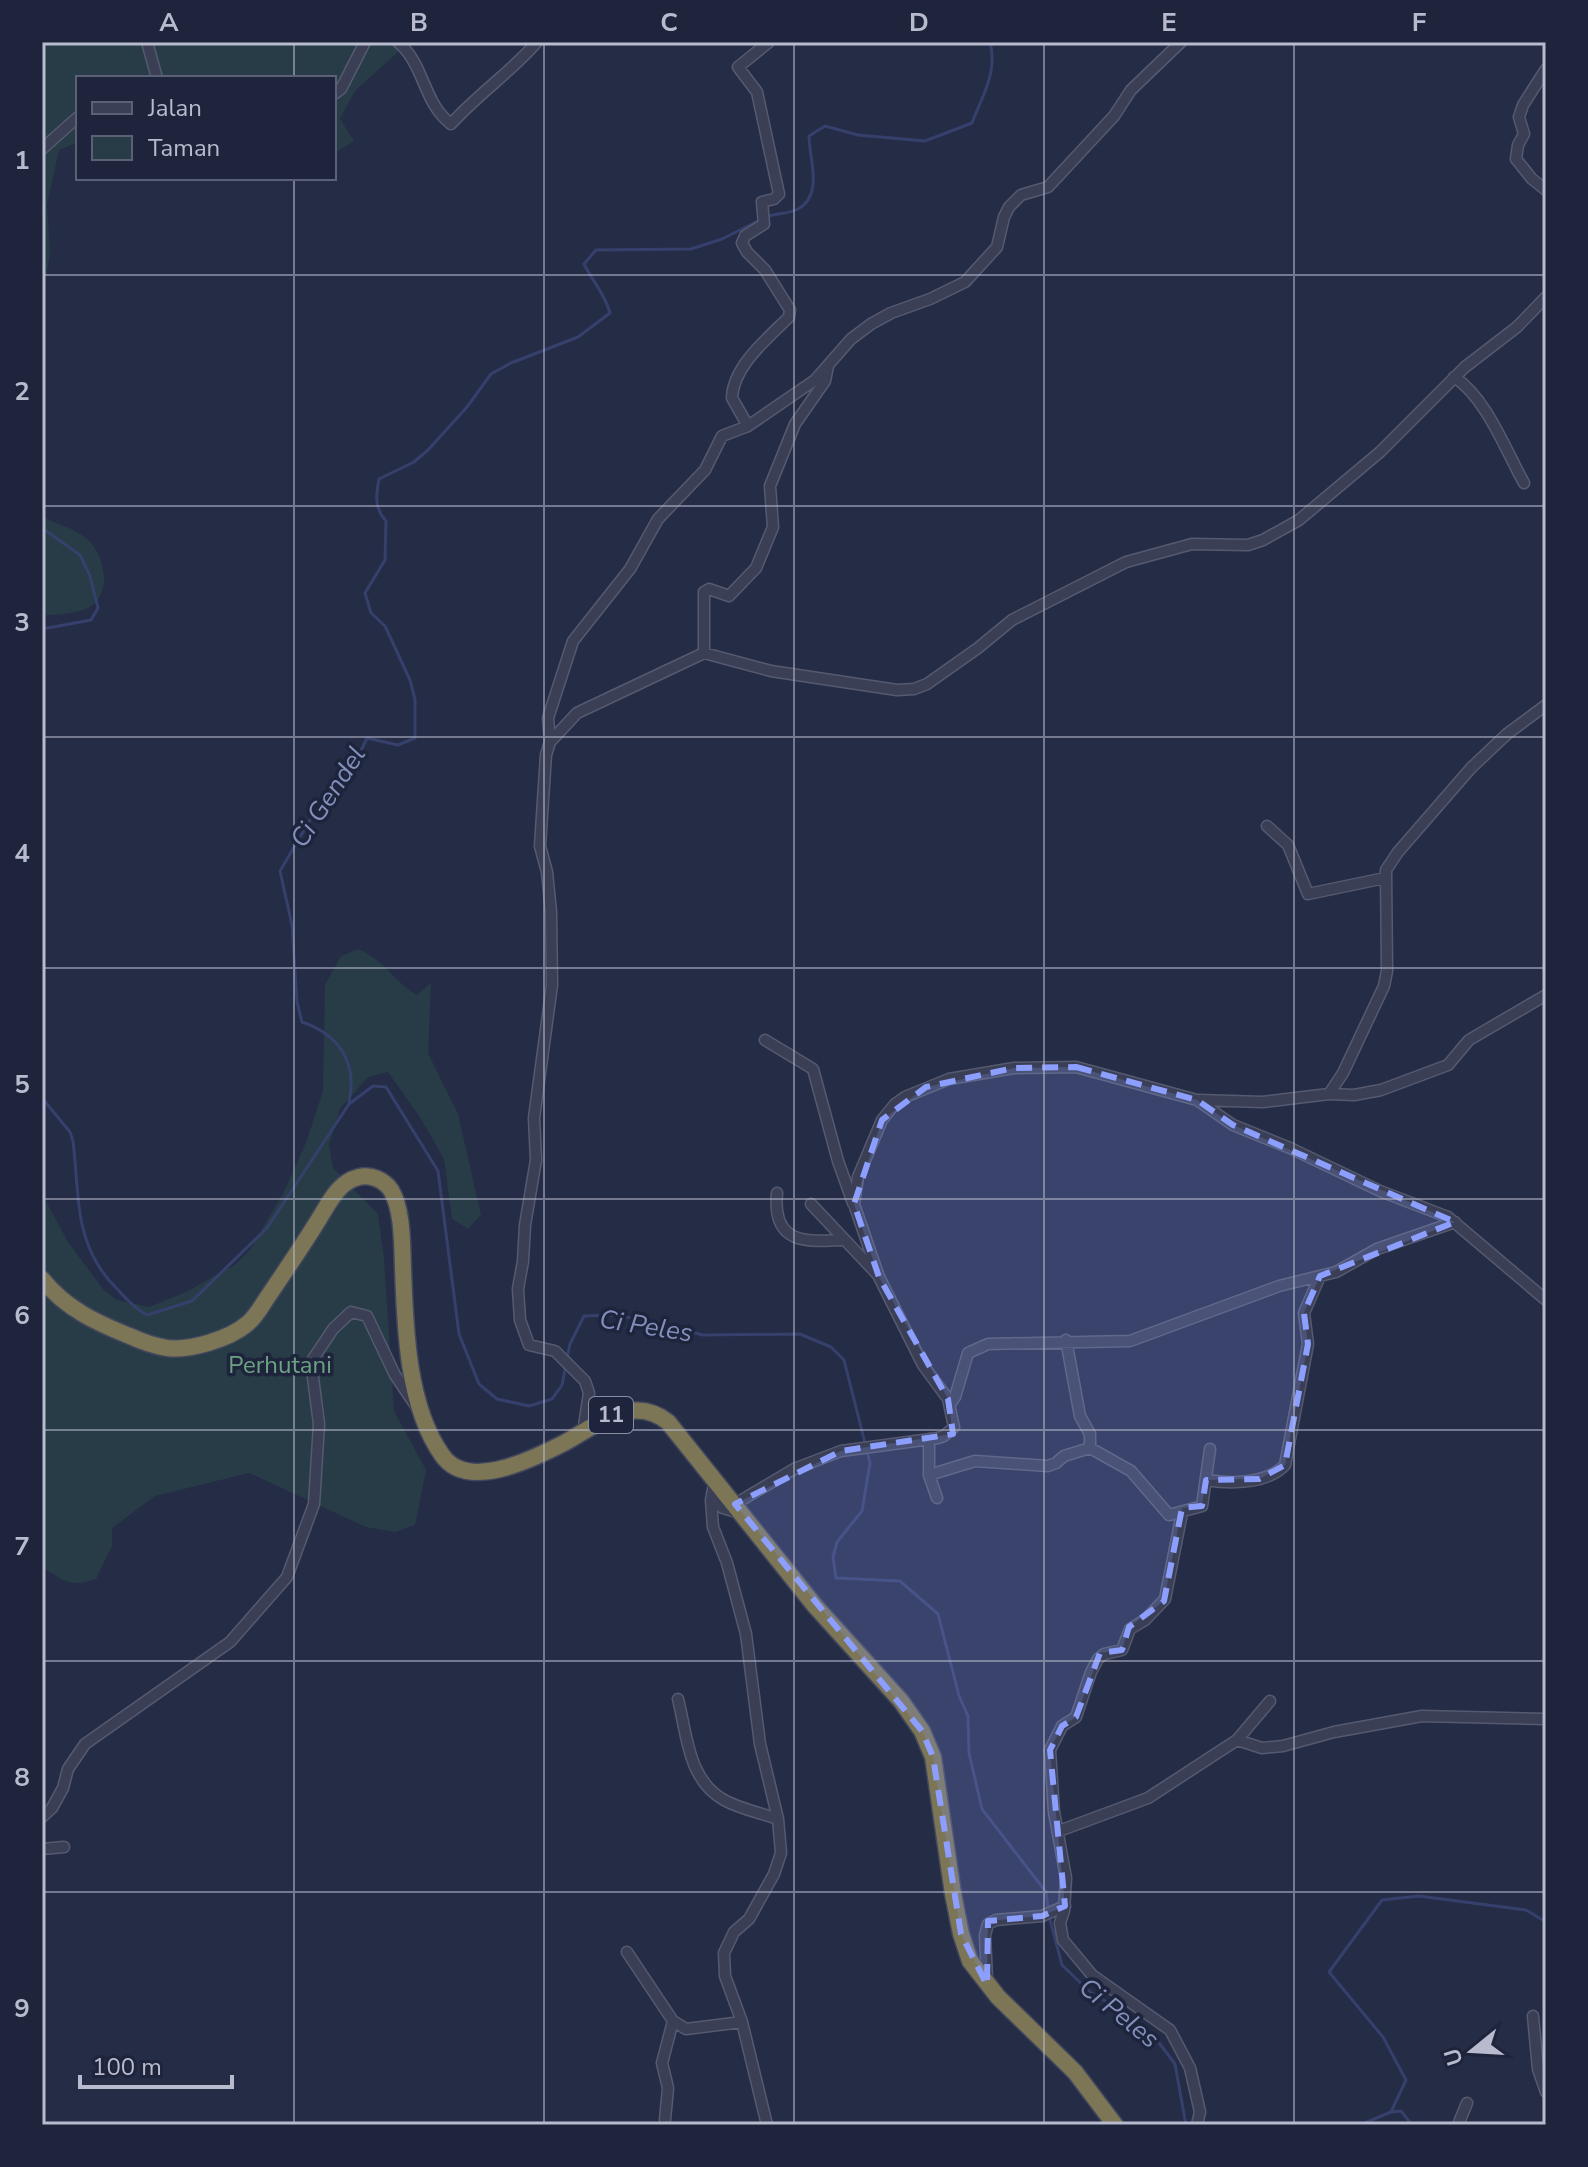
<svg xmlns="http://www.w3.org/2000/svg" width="1588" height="2167" font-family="'Nunito Sans',sans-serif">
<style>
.green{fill:#273c47}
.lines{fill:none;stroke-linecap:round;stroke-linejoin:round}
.stream{stroke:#36406c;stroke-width:3}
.minor-casing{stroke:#555a70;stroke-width:13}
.highway-casing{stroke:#41475d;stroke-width:19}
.minor{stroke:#3a3f55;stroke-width:10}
.highway{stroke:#7c7556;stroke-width:16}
.marked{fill:#8c9fff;fill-opacity:0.2;stroke:#8c9fff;stroke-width:6;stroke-dasharray:16 10;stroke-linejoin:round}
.grid{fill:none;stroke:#b8bbce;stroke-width:2;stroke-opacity:0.55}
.labels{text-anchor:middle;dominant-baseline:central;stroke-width:7;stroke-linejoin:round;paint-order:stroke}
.shield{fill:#1e243b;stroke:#8a8ea2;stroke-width:2}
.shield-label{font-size:22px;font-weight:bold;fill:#b8bbce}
.park-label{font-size:24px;fill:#6da184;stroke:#1e243b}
.water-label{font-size:26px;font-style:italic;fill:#8490bc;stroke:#1e243b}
.neatline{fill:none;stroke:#b8bbce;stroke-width:3}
.grid-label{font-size:26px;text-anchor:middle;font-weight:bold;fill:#b8bbce}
</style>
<rect width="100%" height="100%" fill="#252c46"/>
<!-- green -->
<path class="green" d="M42 42H409L355 91 340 119 354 141 334 153V78H78V142L59 150 47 205 50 251 42 308Z
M42 516C57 525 73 527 87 539 104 553 113 591 91 606 80 614 56 614 42 616Z
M358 949C386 961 392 980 417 995L431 983 428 1053 458 1114 481 1215 468 1229 452 1219 444 1159 421 1119 388 1072 368 1077 340 1109 329 1145 333 1168 378 1214 384 1259 394 1411 426 1470 415 1525 395 1532 366 1527 249 1473 155 1496 112 1528V1546L96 1579C71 1588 64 1581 42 1567V1194L68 1242 103 1289 117 1300 149 1307 186 1292 236 1264 249 1251 284 1192 307 1140 323 1091 325 985 341 956Z"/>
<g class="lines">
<!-- stream -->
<path class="stream" d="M767 217C776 213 789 214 798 209 824 195 809 158 809 136L825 126 858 135 925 141 972 123C982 96 998 73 990 42
M42 528 80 555 90 576 98 608 91 620 42 629
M42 1098 70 1132 73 1141C80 1198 73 1247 119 1291 128 1301 136 1309 147 1315L192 1301 267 1228 349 1104 373 1086 386 1087 438 1171 459 1334 479 1384 497 1399 529 1406 552 1399 562 1385 566 1365
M349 1102C358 1062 338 1034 302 1022L297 1002 292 925 280 871 316 810 353 767 367 738 398 745 415 738V699L410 680 385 626 371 613 365 593 385 560 386 521C374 508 376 495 379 479L414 462 428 450 467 407 491 374 511 363 578 337 610 313C605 294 593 282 584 264L596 250 691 249 722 239 760 220
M567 1358 570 1344 584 1316 614 1315 655 1322 703 1335 800 1334 831 1347 844 1360 870 1463 862 1511 837 1542 833 1557 836 1578 900 1581 938 1614 959 1696 968 1716 969 1753 982 1809 1046 1892 1048 1908
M1049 1916 1062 1965 1090 1992 1117 2008 1154 2036 1175 2064 1186 2125
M1391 2112 1401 2111 1412 2125
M1360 2125 1391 2112 1406 2080 1383 2037 1329 1972 1382 1900 1419 1896 1526 1910 1546 1922"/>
<!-- minor casing -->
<g class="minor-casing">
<path id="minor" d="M147 42 157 78
M398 42C425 65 423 103 451 124 478 94 511 72 537 42
M1546 69 1523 105 1519 117 1524 134 1518 145 1516 159 1532 179 1546 190
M334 94 341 89 365 42
M42 149 78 117
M1454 377C1486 397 1506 451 1524 483
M748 426 732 398C733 366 768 338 789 317L790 310 765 270 747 252 742 243 745 236 764 224 762 202 774 199 779 194 757 92 738 67 769 42
M704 653V592L709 589 729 596 756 568 773 527 770 486 795 424 825 381 828 366
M550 742 548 718 573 641 630 569 658 519 705 470 722 436 748 426 815 380 851 339 871 324 891 313 930 299 965 282 997 247 1004 217 1009 207 1021 195 1048 187 1114 116 1131 90 1181 42
M1267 826 1288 845 1308 894 1385 878
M765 1040 813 1069 838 1161 853 1203
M1329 1094 1343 1073 1384 986 1387 971 1386 870 1398 852 1471 768 1507 734 1546 705
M1199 1100 1263 1102 1329 1094 1354 1095 1381 1090 1448 1065 1469 1040 1546 995
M777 1193C772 1244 805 1242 843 1240
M811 1204 878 1275
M1066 1340 1080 1416 1090 1434V1448L1131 1471 1169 1515 1202 1506 1210 1449
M950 1404 955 1397 968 1353 988 1344 1130 1341 1279 1286 1336 1272 1377 1249 1455 1222
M583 1432 589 1393 585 1381 555 1351 529 1345 520 1320 518 1289 523 1261 525 1225 536 1160 534 1118 552 985 551 912 547 872 540 846 546 755 550 742 577 713 704 653 771 671 897 690 914 689 927 684 978 648 1012 620 1126 562 1192 544 1248 545 1263 540 1299 520 1380 452 1465 367 1517 327 1546 297
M929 1439V1475L937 1498
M929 1475 975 1461 1048 1466 1056 1463 1064 1456 1090 1448
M715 1479 711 1500 713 1527 727 1563 746 1634 760 1744 778 1819 781 1853 774 1874 749 1919 734 1932 724 1953 725 1976 742 2022 767 2125
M1206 1480C1231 1484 1267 1484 1285 1465L1308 1344 1304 1313 1320 1276
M711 1500 723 1508 740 1513
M735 1504 794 1469 841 1451 938 1438 944 1436 954 1427 948 1399 923 1365 879 1277 854 1204 858 1177 882 1120 895 1104 905 1097 949 1079 1014 1068 1076 1067 1197 1100 1233 1125 1290 1148 1380 1191 1448 1217 1546 1300
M1182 1513 1165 1599 1145 1620 1130 1629 1122 1650 1104 1654 1098 1659 1091 1672 1076 1717 1062 1726 1050 1750 1054 1812 1066 1878 1064 1911 1060 1923 1063 1940 1092 1975 1170 2030 1190 2068 1200 2112 1197 2125
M678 1699C687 1735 688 1780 724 1800 740 1809 761 1813 778 1819
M1237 1740 1262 1748 1283 1746 1334 1732 1422 1716 1546 1719
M42 1817 52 1808 63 1788 68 1769 85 1744 230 1642 287 1577 314 1504 319 1424 311 1362 333 1329 351 1312 367 1316 395 1375 416 1406
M1059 1831 1148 1798 1237 1740 1270 1701
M42 1849 64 1847
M627 1952 673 2021 686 2029 742 2022
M987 1979 985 1935 988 1924 996 1920 1042 1916 1065 1906
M1533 2016 1538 2069 1546 2092
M665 2120 668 2088 662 2063 673 2021
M1458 2125 1467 2103"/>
</g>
<!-- highway casing -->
<g class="highway-casing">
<path id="highway" d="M42 1279C66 1309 97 1323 132 1337 143 1342 155 1346 167 1348 190 1351 229 1339 247 1324 256 1317 262 1305 269 1295 286 1270 303 1245 319 1219 329 1203 338 1182 359 1177 371 1174 384 1180 391 1190 403 1210 402 1245 403 1268 405 1326 407 1406 442 1455 467 1492 533 1459 564 1443 596 1426 631 1393 668 1422L815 1606 901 1701 922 1731 933 1757 953 1894 961 1934 970 1961 998 1997 1075 2072 1115 2125"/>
</g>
<!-- minor -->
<use href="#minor" class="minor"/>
<!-- highway -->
<use href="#highway" class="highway"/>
</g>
<!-- marked area -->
<path class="marked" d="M1076 1067 1197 1100 1233 1125 1455 1222 1320 1276 1304 1313 1308 1344 1285 1465 1259 1479 1206 1480 1202 1506 1182 1508 1164 1601 1129 1627 1122 1650 1100 1653 1076 1717 1062 1726 1050 1750 1065 1906 1042 1916 988 1921 987 1985 961 1934 933 1757 922 1731 735 1504 841 1451 953 1434 948 1399 879 1277 854 1204 882 1120 926 1087 1014 1068Z"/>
<!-- grid -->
<path class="grid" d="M294 42V78M544 42V2125M794 42V2125M1044 42V2125M1294 42V2125M294 178V2125M42 275H1546M42 506H1546M42 737H1546M42 968H1546M42 1199H1546M42 1430H1546M42 1661H1546M42 1892H1546"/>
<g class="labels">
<!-- shield labels -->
<rect class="shield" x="589" y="1397" width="44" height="36" rx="6"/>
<g class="shield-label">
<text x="611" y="1415">11</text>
</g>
<!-- park labels -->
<g class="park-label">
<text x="280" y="1365">Perhutani</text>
</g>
<!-- water labels -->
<g class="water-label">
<text transform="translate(328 797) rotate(-57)">Ci Gendel</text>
<text transform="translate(646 1326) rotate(9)">Ci Peles</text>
<text transform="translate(1119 2013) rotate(39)">Ci Peles</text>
</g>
</g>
<!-- border -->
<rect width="1588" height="2167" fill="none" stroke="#1e243b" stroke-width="88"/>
<!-- legend -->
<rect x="76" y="76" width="260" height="104" fill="#1e243b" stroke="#5c6076" stroke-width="2"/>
<rect x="92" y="102" width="40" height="12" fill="#3a3f55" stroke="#5c6076" stroke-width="2"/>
<text x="148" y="116" font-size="24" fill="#b8bbce">Jalan</text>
<rect x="92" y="136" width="40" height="24" fill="#273c47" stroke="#5c6076" stroke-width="2"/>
<text x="148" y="156" font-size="24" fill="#b8bbce">Taman</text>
<!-- north arrow -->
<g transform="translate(1472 2051) rotate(252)" stroke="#1e243b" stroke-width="6" paint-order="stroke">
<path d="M0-6L14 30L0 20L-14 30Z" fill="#b8bbce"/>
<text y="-12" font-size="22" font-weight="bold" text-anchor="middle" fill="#b8bbce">U</text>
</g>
<!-- scale -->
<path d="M80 2075v12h152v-12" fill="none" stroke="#b8bbce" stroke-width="4"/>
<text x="92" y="2075" font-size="24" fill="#b8bbce" stroke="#1e243b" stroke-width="6" paint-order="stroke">100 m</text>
<rect x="44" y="44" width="1500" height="2079" class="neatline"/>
<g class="grid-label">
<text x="169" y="31">A</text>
<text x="419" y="31">B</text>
<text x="669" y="31">C</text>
<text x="919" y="31">D</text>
<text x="1169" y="31">E</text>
<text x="1419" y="31">F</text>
<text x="22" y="169">1</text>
<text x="22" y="400">2</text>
<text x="22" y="631">3</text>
<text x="22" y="862">4</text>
<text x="22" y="1093">5</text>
<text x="22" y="1324">6</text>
<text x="22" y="1555">7</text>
<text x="22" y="1786">8</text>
<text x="22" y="2017">9</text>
</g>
</svg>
